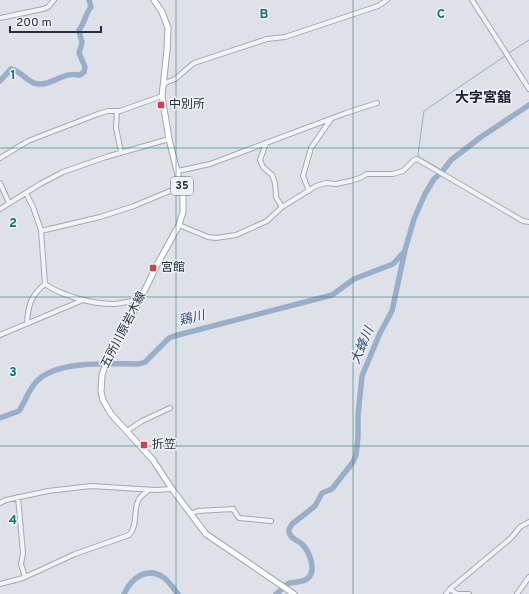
<svg xmlns="http://www.w3.org/2000/svg" width="529" height="594" font-family="Overpass,'Noto Sans JP',sans-serif">
<style>
.lines{fill:none;stroke-linecap:round;stroke-linejoin:round}
.stream{stroke:#98aec9;stroke-width:1}
.river{stroke:#98aec9;stroke-width:5.5}
.minor-casing{stroke:#a3a9b2;stroke-width:6}
.major-casing{stroke:#9da6b4;stroke-width:7}
.minor{stroke:#f1f3f6;stroke-width:4}
.major{stroke:#fff;stroke-width:5}
.grid{fill:none;stroke:#0f766e;stroke-width:1;stroke-opacity:0.55}
.poi-dot{fill:#cf4152;stroke:#eef1f6;stroke-width:1.5}
.labels{text-anchor:middle;dominant-baseline:central;stroke-width:3;stroke-linejoin:round;paint-order:stroke}
.shield{fill:#eef1f6;stroke:#636976;stroke-width:1}
.shield-label{font-size:11px;font-weight:bold;fill:#272f3f}
.poi-label{font-size:12px;fill:#272f3f;stroke:#eef1f6;text-anchor:start}
.street-label{font-size:12px;fill:#272f3f;stroke:#eef1f6}
.water-label{font-size:13px;font-style:italic;fill:#314c73;stroke:#eef1f6}
.quarter-label{font-size:14px;font-weight:bold;fill:#1a2030;stroke:#eef1f6}
.grid-label{font-size:13px;text-anchor:middle;font-weight:bold;fill:#0f766e;stroke:#eef1f6;stroke-width:3;stroke-linejoin:round;paint-order:stroke}
</style>
<rect width="100%" height="100%" fill="#dee2e8"/>
<g class="lines">
<!-- stream -->
<path class="stream" d="M509 53 529 40
M440 170V169L419 157 418 154 424 111 505 56
M434 179 438 172"/>
<!-- river -->
<path class="river" d="M0 81 11 69C22 71 27 83 38 84 47 85 54 80 62 77 68 74 74 74 80 75L84 72 85 67 79 53 82 43 79 30C85 23 85 14 91 7L89 0
M0 418 19 411C26 401 28 389 38 380 59 360 111 364 139 364L145 362 169 338 174 336 332 295 354 279 393 264 404 252
M124 594C131 579 146 566 163 577 169 581 173 588 178 594
M276 594C281 591 285 584 290 583 297 581 303 583 308 578 317 570 309 551 302 544 298 540 290 539 289 532 288 529 291 526 292 524L315 506 322 493 332 489 353 462 356 455 358 437V415L362 376 380 333 392 311 405 250 414 219 425 194 434 179 441 173 451 160 481 137 529 105"/>
<!-- minor casing -->
<g class="minor-casing">
<path id="minor" d="M472 0 529 89
M0 18 43 9 48 7 54 0
M163 84 175 79 194 63 267 39 285 37 378 6 387 0
M117 111 116 128 121 152
M266 143 260 160 263 167 272 175 275 183 276 197 282 207
M0 158 28 141 98 114 108 111H120L162 96
M178 171 210 164 346 113 377 103
M0 183 9 203
M309 191 303 176 311 148 331 119
M26 193 33 207 41 230 45 284
M0 209 40 184 63 172 106 157 169 139
M179 225 208 237 216 238 236 235 267 221 282 207 316 186 326 183 336 184 350 181 360 178 367 174H393L403 171 414 160 417 159 523 221 529 222
M41 231 100 217 134 206 182 186
M45 284C62 296 92 304 113 304 122 304 131 300 140 300
M27 323C28 306 31 295 45 284
M0 335 83 300
M127 431 142 421 170 408
M18 497 23 553 21 564 25 577
M0 503 6 500 48 491 91 486 155 490 172 489
M190 514 198 511 233 509 239 518 271 521
M0 584 23 578 75 554 129 535C138 526 133 512 138 501 140 496 145 493 149 490
M450 589 457 594H469
M446 594 450 589 511 538 520 527 529 522
M517 594 529 577"/>
</g>
<!-- major casing -->
<g class="major-casing">
<path id="major" d="M154 0 162 12 168 28 167 50 162 96 169 139 183 195V212L179 225 158 263 134 312 107 360 102 375 101 392 103 400 111 414 153 460 172 489 206 534 294 594"/>
</g>
<!-- minor -->
<use href="#minor" class="minor"/>
<!-- major -->
<use href="#major" class="major"/>
</g>
<!-- grid -->
<path class="grid" d="M176 0V594M353 0V594M0 148H529M0 297H529M0 446H529"/>
<!-- markers -->
<g class="poi-dot">
<rect x="157" y="101" width="8" height="8" rx="2"/>
<rect x="149" y="264" width="8" height="8" rx="2"/>
<rect x="140" y="441" width="8" height="8" rx="2"/>
</g>
<g class="labels">
<!-- shield labels -->
<rect class="shield" x="171" y="177" width="22" height="18" rx="3"/>
<g class="shield-label">
<text x="182" y="186">35</text>
</g>
<!-- poi labels -->
<g class="poi-label">
<text x="169" y="105">中別所</text>
<text x="161" y="268">宮館</text>
<text x="152" y="445">折笠</text>
</g>
<!-- street labels -->
<g class="street-label">
<text transform="translate(124 330) rotate(-63)">五所川原岩木線</text>
</g>
<!-- water labels -->
<g class="water-label">
<text transform="translate(192 319) rotate(-14)">鶏川</text>
<text transform="translate(363 346) rotate(-67)">大蜂川</text>
</g>
<!-- quarter labels -->
<g class="quarter-label">
<text x="483" y="98">大字宮舘</text>
</g>
</g>
<g class="grid-label">
<text x="264" y="18">B</text>
<text x="441" y="18">C</text>
<text x="13" y="79">1</text>
<text x="13" y="227">2</text>
<text x="13" y="376">3</text>
<text x="13" y="524">4</text>
</g>
<!-- scale -->
<path d="M10 26v6h91v-6" fill="none" stroke="#272f3f" stroke-width="2"/>
<text x="16" y="26" font-size="12" fill="#272f3f" stroke="#eef1f6" stroke-width="3" paint-order="stroke">200 m</text>
</svg>
